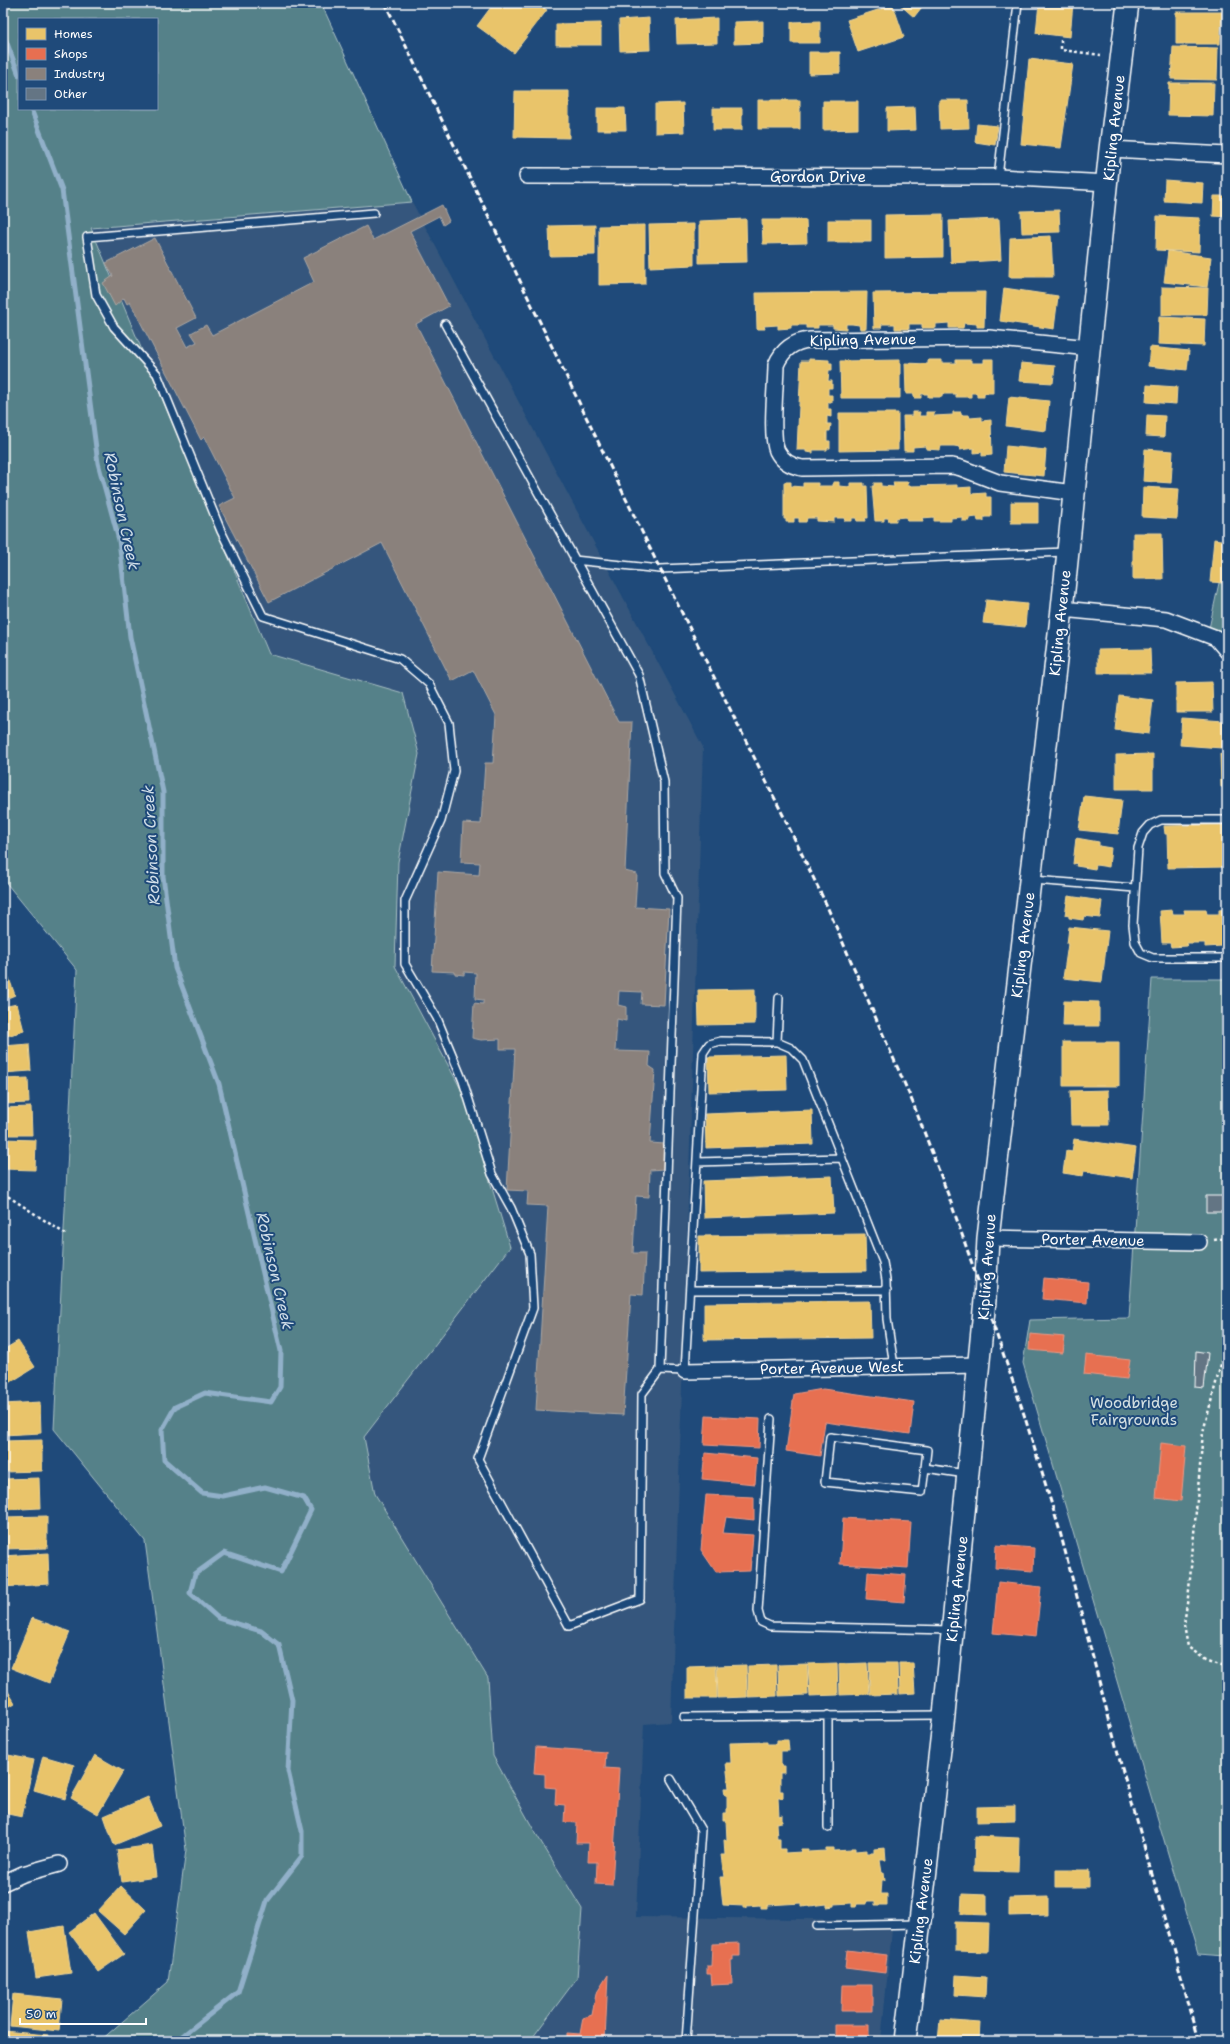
<svg xmlns="http://www.w3.org/2000/svg" width="1230" height="2044" font-family="'Shantell Sans',sans-serif">
<style>
.built{fill:#34577d}
.green{fill:#558189;stroke:#aac0c4;fill-rule:evenodd}
.homes{fill:#e9c46a;stroke:#f0d697}
.shops{fill:#e76f51;stroke:#ee9a85}
.industry{fill:#8a817c;stroke:#ada7a3}
.lines{fill:none;stroke-linecap:round;stroke-linejoin:round}
.stream{stroke:#91b0c9;stroke-width:5}
.building{fill:#647584;stroke:#fff}
.lane-casing{stroke:#fff;stroke-width:10}
.street-casing{stroke:#fff;stroke-width:18}
.secondary-casing{stroke:#fff;stroke-width:24}
.path{stroke:#fff;stroke-width:2.5;stroke-dasharray:3 3;stroke-linecap:butt}
.lane{stroke:#1f4a7a;stroke-width:7}
.street{stroke:#1f4a7a;stroke-width:15}
.secondary{stroke:#1f4a7a;stroke-width:21}
.rail{stroke:#fff;stroke-width:3;stroke-dasharray:6 3;stroke-linecap:butt}
.labels{text-anchor:middle;dominant-baseline:central;stroke-width:4;stroke-linejoin:round;paint-order:stroke}
.street-label{font-size:15px;fill:#fff;stroke:#1f4a7a}
.park-label{font-size:15px;fill:#d4e0e2;stroke:#1f4a7a}
.water-label{font-size:16px;font-style:italic;fill:#d1dee8;stroke:#1f4a7a}
</style>
<rect width="100%" height="100%" fill="#1f4a7a"/>
<filter id="ink" filterUnits="userSpaceOnUse"><feTurbulence type="fractalNoise" baseFrequency=".025" numOctaves="2"/><feDisplacementMap in="SourceGraphic" scale="8" xChannelSelector="R" yChannelSelector="G"/><feConvolveMatrix kernelMatrix="1 2 1 2 8 2 1 2 1" color-interpolation-filters="sRGB"/></filter>
<g filter="url(#ink)">
<!-- built -->
<path class="built" d="M412 202 703 747 671 1722 644 1724 636 1917 893 1920 881 2041H530L577 1978 535 1832 493 1756 488 1678 375 1494 364 1437 510 1247 463 1093 395 966 398 862 418 754 402 693 269 654 91 227Z"/>
<!-- green -->
<path class="green" d="M3 3H321L412 202 91 228 269 654 403 693 419 754 398 862 395 966 463 1093 510 1247 364 1437 375 1494 488 1678 493 1756 535 1832 582 1909 577 1978 530 2041H100L168 1982 186 1850 145 1541 54 1429 77 970 3 879ZM19 19H157V109H19Z
M1219 583H1227V653L1208 633Z
M1152 979H1227V1957L1198 1955 1023 1363 1030 1320 1129 1318Z"/>
<!-- homes -->
<path class="homes" d="M494 3H537L547 10 514 53 477 26Z
M898 3H925L914 17Z
M1039 3H1073L1070 37 1036 33Z
M893 5 904 37 858 52 847 20Z
M1176 12H1222L1220 44H1176Z
M649 18 650 50 620 51 619 20Z
M717 18V43L677 44 676 20Z
M763 21V43L734 44V22Z
M820 21V43H791V22Z
M601 23V45H556V24Z
M1173 47 1218 48 1217 80 1171 79Z
M809 52H840V73L809 74Z
M1029 59 1073 64 1061 148 1021 144Z
M1169 83H1214L1213 116 1168 115Z
M515 91H569V138L514 137Z
M758 100H800V129H758Z
M939 100H968L969 128 940 129Z
M823 101H858V129L823 130Z
M683 103 684 132 655 133V104Z
M915 107 916 130 887 131V108Z
M597 108H625L626 130H597Z
M713 108H742V130H713Z
M977 124 998 126 995 145 975 142Z
M1165 180 1203 183 1202 203 1164 201Z
M1214 196H1227V217L1213 216Z
M1059 210 1060 232 1022 233 1021 211Z
M943 214V257L885 258V215Z
M1157 216 1200 218 1199 252 1156 250Z
M746 219 747 262 699 263V221Z
M999 219 1001 260 951 263 949 221Z
M762 220H806L807 243 763 244Z
M828 220H871V242H828Z
M694 224V265L650 267 649 225Z
M595 225V255L550 256 549 226Z
M645 225V284L599 285V226Z
M1051 236 1053 277H1009L1010 238Z
M1168 251 1211 257 1207 287 1164 282Z
M1162 287 1208 288 1207 315H1162Z
M1004 288 1058 296 1054 329 1000 321Z
M867 292 866 329H860L859 325 852 324H846V329L833 328V325H818V328H806V325H791V328L778 329V325L764 326 765 329H757L756 293Z
M985 292 984 327H977V324L964 323 963 328H949V323L936 324V328H922V324H909V329H895V324H882L881 328H874L873 293Z
M1159 317 1205 319 1204 346 1158 344Z
M1150 347 1189 351 1187 370 1148 366Z
M809 359 829 360V363H832V370H829L828 381H832V388H828V395H832V402H828V409H831V417L827 416V424H831L830 431H827V441H830V448H827V450H813V453L806 452V450H797L801 361H809Z
M984 359H993V393H984V397H977V393H971V397H956V394H942V397H928V394H921V398H914V394H906L905 363 928 364V360H942V363H956V360H971V363H984Z
M900 360V398H841L840 361Z
M1021 363 1055 366 1053 383 1019 381Z
M1147 385 1177 387 1176 404 1146 402Z
M1009 397 1049 401 1046 431 1006 426Z
M912 412H920L919 416H926V412H934V416L953 415V412H961V415H969L970 418 982 417V421L991 420 992 455 982 456V452L974 453V448L960 450V447L954 446H941L940 450 926 449V446L913 447V451H904L903 416H912Z
M839 413H898V450L839 451Z
M1147 415 1165 416 1164 437 1146 436Z
M1006 446 1046 450 1044 476 1004 472Z
M1145 449 1173 451 1171 483 1143 481Z
M784 482H791V486L803 487V483H818V486H833V482H839V486L850 487V483H864V486H867L868 518H865L866 521H857L856 518H852V521H845L844 518H834V522L817 521V518H807L806 522H799V518H794V522H786V519H784Z
M893 482H908V486L957 485V488L971 487V494L986 493V497H991V517H984V521H978L977 517 969 518V521H962V517L951 518V521H934V517L922 518 923 521H907L906 517 896 518V521H889L888 518H884V521H875L872 486H874V483H881V486L894 487Z
M1143 487 1179 489 1177 519 1142 517Z
M1011 502H1038V523H1011Z
M1133 533H1162L1163 579H1133Z
M1214 539 1227 541V583L1210 582Z
M986 600 1027 604 1025 627 983 623Z
M1150 649 1151 673H1098V650Z
M1212 682 1213 712H1176V683Z
M1119 696 1153 700 1149 734 1115 730Z
M1182 718 1224 721 1222 748 1180 745Z
M1153 754V789H1116V755Z
M1220 754H1227V787H1221Z
M1084 796 1122 800 1118 834 1079 830Z
M1227 825V867L1168 868 1167 834H1165L1164 826Z
M1076 838 1099 842V846L1111 848 1109 867 1096 865 1095 869 1076 866 1077 863 1073 864Z
M1068 896 1102 901 1100 918 1084 916 1083 920 1069 918V916L1065 915Z
M1227 909V941L1222 942V946L1205 947V943H1187V946L1171 947 1170 943H1162L1160 911 1172 910 1173 914H1185L1184 910H1206L1207 914H1219V910Z
M1069 927 1108 931 1102 982 1063 978 1068 944H1067Z
M6 970 15 995 3 1000V971Z
M755 989V1024L699 1025 698 990Z
M1064 1001 1099 1002V1026H1063Z
M17 1004 24 1031 3 1037V1007Z
M1063 1042H1119V1086H1063Z
M29 1044 31 1071 3 1073V1046Z
M786 1055 787 1090 709 1092 708 1057Z
M28 1078 29 1103 3 1104V1079Z
M1108 1090 1109 1125H1071L1070 1091Z
M31 1107 32 1135H3V1108Z
M812 1110 813 1144 706 1148 705 1114Z
M3 1139 36 1140 35 1170 3 1169Z
M1074 1139 1136 1148 1132 1178 1084 1171 1083 1176 1063 1173 1066 1151 1072 1152Z
M832 1176 834 1213 704 1218 703 1181Z
M865 1234 866 1271 699 1273V1236Z
M870 1301 871 1338 704 1340V1303Z
M18 1341 35 1367 3 1387V1350Z
M40 1402 41 1433 3 1435V1404Z
M42 1440V1471L3 1472V1441Z
M39 1478 40 1508 3 1510V1479Z
M47 1516V1548L3 1549V1517Z
M48 1553 49 1584 3 1587V1556Z
M32 1618 70 1632 49 1683 11 1668Z
M837 1663 838 1695 810 1696 808 1664Z
M867 1663 869 1694 840 1695 839 1664Z
M869 1663H897L898 1694 870 1695Z
M899 1663H913L915 1693 900 1694Z
M807 1664 808 1695 779 1696 778 1665Z
M746 1665 747 1697 718 1698 717 1666Z
M776 1665 777 1696 748 1697V1666Z
M716 1666 717 1698H687V1667Z
M3 1683 15 1703 3 1710Z
M777 1740H788L789 1751H781V1766H784V1773H780V1791H783V1798H778L779 1816 782 1815V1822L776 1823 777 1839H780V1849H785V1853L801 1852V1849H808V1852L826 1851V1848H833V1851L851 1850V1848H855V1851L867 1850V1853H874V1849L885 1848 886 1860H880L882 1873 884 1872 885 1880H882L881 1894H887V1905H875V1901H867V1904H857L856 1907H852V1903L834 1904V1906L827 1907V1904L802 1907V1903L767 1905V1908H760V1905L747 1906V1908H743V1906L723 1905 720 1877H724L721 1855H725L724 1840H727L726 1820H723V1813H727V1795H725L724 1788H729L726 1763H731L730 1743 767 1742V1744H777Z
M3 1754 34 1760 22 1817 3 1813Z
M95 1755 123 1771 98 1814 71 1798Z
M43 1756 74 1765 65 1799 34 1790Z
M148 1797 160 1826 114 1845 104 1816Z
M1015 1806V1821L977 1822V1807Z
M975 1836 1019 1838 1018 1872 974 1871Z
M152 1845 156 1877 122 1882 117 1850Z
M1056 1870H1089V1887H1056Z
M121 1886 146 1910 124 1934 98 1911Z
M962 1894 987 1895V1915L961 1914Z
M1048 1897V1915L1009 1916V1898Z
M94 1913 124 1954 98 1972 69 1932Z
M955 1922 989 1923 988 1952 955 1951Z
M64 1926 71 1973 36 1978 29 1932Z
M956 1975 986 1977 985 1997 955 1995Z
M13 1994 62 1999 59 2031 10 2026Z
M940 2020 980 2023 979 2041H938Z
M3 2031 48 2035 47 2041H3Z
M1148 2038V2041H1128V2039Z"/>
<!-- shops -->
<path class="shops" d="M1044 1278 1088 1282 1087 1303 1042 1299Z
M1030 1334 1065 1337 1063 1353 1029 1350Z
M1086 1355 1130 1360 1127 1379 1084 1374Z
M823 1389 914 1402 910 1434 825 1422 820 1456 786 1451 794 1394Z
M706 1416 760 1419 759 1448 704 1445Z
M1161 1443 1186 1446 1181 1501 1156 1498Z
M705 1453 757 1458 755 1484 702 1479Z
M706 1495 754 1497V1520L726 1517 723 1533 753 1535 750 1571 716 1572 701 1550Z
M843 1518 911 1522 908 1568 840 1564Z
M996 1545 1034 1548 1033 1571 995 1568Z
M868 1572 906 1575 904 1602 866 1599Z
M998 1582 1041 1587 1036 1637 993 1633Z
M536 1747 606 1752 605 1768 619 1769 612 1885 596 1884 597 1862H588L589 1843H576L577 1823 564 1822 565 1805 555 1804 556 1788 545 1787V1774L534 1773Z
M740 1943V1956H733V1960H731L732 1984 712 1985 711 1974H707V1966H711L712 1944Z
M847 1950 887 1955 885 1973 845 1968Z
M608 1975 605 2041H567V2033L580 2034 583 2018 592 2015 596 1994Z
M842 1985H872V2011H841Z
M835 2025H869V2041H835Z"/>
<!-- industry -->
<path class="industry" d="M442 205 449 221 443 225 439 216 410 231 449 306 416 324 619 722H632L625 871 637 874 635 907 669 909 664 1005 641 1004 642 992 619 991 618 1005 626 1007V1021L617 1019 615 1051 650 1052 649 1066 655 1070 650 1143 665 1144 664 1169 650 1170 649 1197 636 1196 633 1253H645L643 1295 631 1294 623 1415 536 1410 548 1206 527 1205 528 1191 507 1190 515 1049H500V1039L481 1040 472 1038 474 1003 483 1004V1000L475 999 476 973 464 972V975L455 974V972L432 971 438 872 479 875 480 863 461 862 463 823 481 824 485 763H493L496 715 473 670 452 681 382 543 269 602 219 506 235 498 204 437 201 440 130 302 127 304 124 298 115 306 103 283 113 276 106 263 155 238 196 318 177 328 187 347 197 342 191 333 206 325 212 335 314 282 303 258 366 226 373 240Z"/>
<g class="lines">
<!-- stream -->
<path class="stream" d="M3 33 19 75
M31 109 62 190 98 463 119 540 130 637 163 792V876L175 968 219 1084 281 1351 280 1387 271 1402 205 1393 175 1407 162 1430 164 1460 202 1493 223 1496 265 1487 304 1498 311 1510 281 1572 224 1553 195 1574 190 1593 218 1618 261 1631 279 1645 292 1700 288 1771 302 1831V1856L267 1901 238 1992 176 2041"/>
</g>
<!-- building -->
<path class="building" d="M1206 1196H1227V1212H1206Z
M1196 1351 1208 1353 1204 1388 1195 1387Z"/>
<g class="lines">
<!-- lane casing -->
<g class="lane-casing">
<path id="lane" d="M998 177 1018 3
M374 213 87 237 96 295 114 327 157 374 221 531 263 616 400 659 429 684 449 723 454 771 441 821 405 901V964L437 1018 463 1081 492 1174 511 1208 530 1254 533 1308 478 1459 569 1626 640 1599 642 1394 660 1370
M445 324 639 675 664 782 665 873 677 898 660 1370 685 1371 703 1053 709 1044 721 1041 777 1042 791 1048 803 1060 883 1262 886 1280 887 1319 894 1366
M574 560 660 569 1065 552
M1227 820H1161L1150 825 1143 833 1138 848 1133 925 1135 942 1141 953 1153 958H1227
M1033 880 1135 888
M777 1042 779 998
M697 1162 842 1158
M690 1290H887
M771 1419 758 1611 761 1622 770 1626 950 1630
M925 1468 927 1450 830 1437 825 1482 922 1492 925 1468 966 1474
M684 1717 942 1715
M671 1779 701 1830 686 2041
M828 1828V1715
M817 1926 918 1924"/>
</g>
<!-- street casing -->
<g class="street-casing">
<path id="street" d="M1110 149 1227 155
M527 176 998 177 1108 183
M1073 493 1000 483 961 468 952 466 802 468C791 466 782 461 777 451 770 436 776 384 776 365 782 350 794 341 810 340L989 338 1090 348
M1062 609 1166 619 1216 638 1227 651
M988 1238 1199 1242
M685 1371 979 1365
M3 1883 23 1874 59 1864"/>
</g>
<!-- secondary casing -->
<g class="secondary-casing">
<path id="secondary" d="M906 2041 944 1715 985 1300 988 1238 1062 609 1110 149 1128 3"/>
</g>
<!-- path -->
<path class="path" d="M1061 40V50L1101 55
M3 1193 67 1235
M1214 1240 1227 1238
M1227 1329 1225 1349 1203 1432 1189 1590 1184 1625 1188 1647 1206 1660 1227 1668"/>
<!-- lane -->
<use href="#lane" class="lane"/>
<!-- street -->
<use href="#street" class="street"/>
<!-- secondary -->
<use href="#secondary" class="secondary"/>
<!-- rail -->
<path class="rail" d="M385 3 660 569 784 817 826 904 913 1103 949 1197 1022 1408 1059 1528 1120 1761 1199 2041"/>
</g>
</g>
<g class="labels">
<!-- street labels -->
<g class="street-label">
<text transform="translate(1114 128) rotate(-84)">Kipling Avenue</text>
<text x="818" y="177">Gordon Drive</text>
<text transform="translate(863 340) rotate(-1)">Kipling Avenue</text>
<text transform="translate(1060 623) rotate(-84)">Kipling Avenue</text>
<text transform="translate(1023 945) rotate(-83)">Kipling Avenue</text>
<text transform="translate(1093 1240) rotate(1)">Porter Avenue</text>
<text transform="translate(987 1267) rotate(-86)">Kipling Avenue</text>
<text transform="translate(832 1368) rotate(-1)">Porter Avenue West</text>
<text transform="translate(957 1589) rotate(-84)">Kipling Avenue</text>
<text transform="translate(921 1911) rotate(-83)">Kipling Avenue</text>
</g>
<!-- park labels -->
<g class="park-label">
<text x="1134" y="1403">Woodbridge<tspan x="1134" dy="17">Fairgrounds</tspan></text>
</g>
<!-- water labels -->
<g class="water-label">
<text transform="translate(122 511) rotate(78)">Robinson Creek</text>
<text transform="translate(151 845) rotate(-93)">Robinson Creek</text>
<text transform="translate(275 1271) rotate(77)">Robinson Creek</text>
</g>
</g>
<!-- margin -->
<rect width="1230" height="2044" fill="none" stroke="#1f4a7a" stroke-width="16"/>
<rect x="8" y="8" width="1214" height="2028" fill="none" stroke="#fff" stroke-width="1.5" filter="url(#ink)"/>
<!-- legend -->
<rect x="18" y="18" width="140" height="92" fill="#1f4a7a" stroke="#7992af"/>
<rect x="26" y="28" width="20" height="12" fill="#e9c46a" stroke="#7992af"/>
<text x="54" y="38" font-size="12" fill="#ffffff">Homes</text>
<rect x="26" y="48" width="20" height="12" fill="#e76f51" stroke="#7992af"/>
<text x="54" y="58" font-size="12" fill="#ffffff">Shops</text>
<rect x="26" y="68" width="20" height="12" fill="#8a817c" stroke="#7992af"/>
<text x="54" y="78" font-size="12" fill="#ffffff">Industry</text>
<rect x="26" y="88" width="20" height="12" fill="#647584" stroke="#7992af"/>
<text x="54" y="98" font-size="12" fill="#ffffff">Other</text>
<!-- scale -->
<path d="M20 2018v6h126v-6" fill="none" stroke="#ffffff" stroke-width="2"/>
<text x="26" y="2018" font-size="12" fill="#ffffff" stroke="#1f4a7a" stroke-width="3" paint-order="stroke">50 m</text>
</svg>
